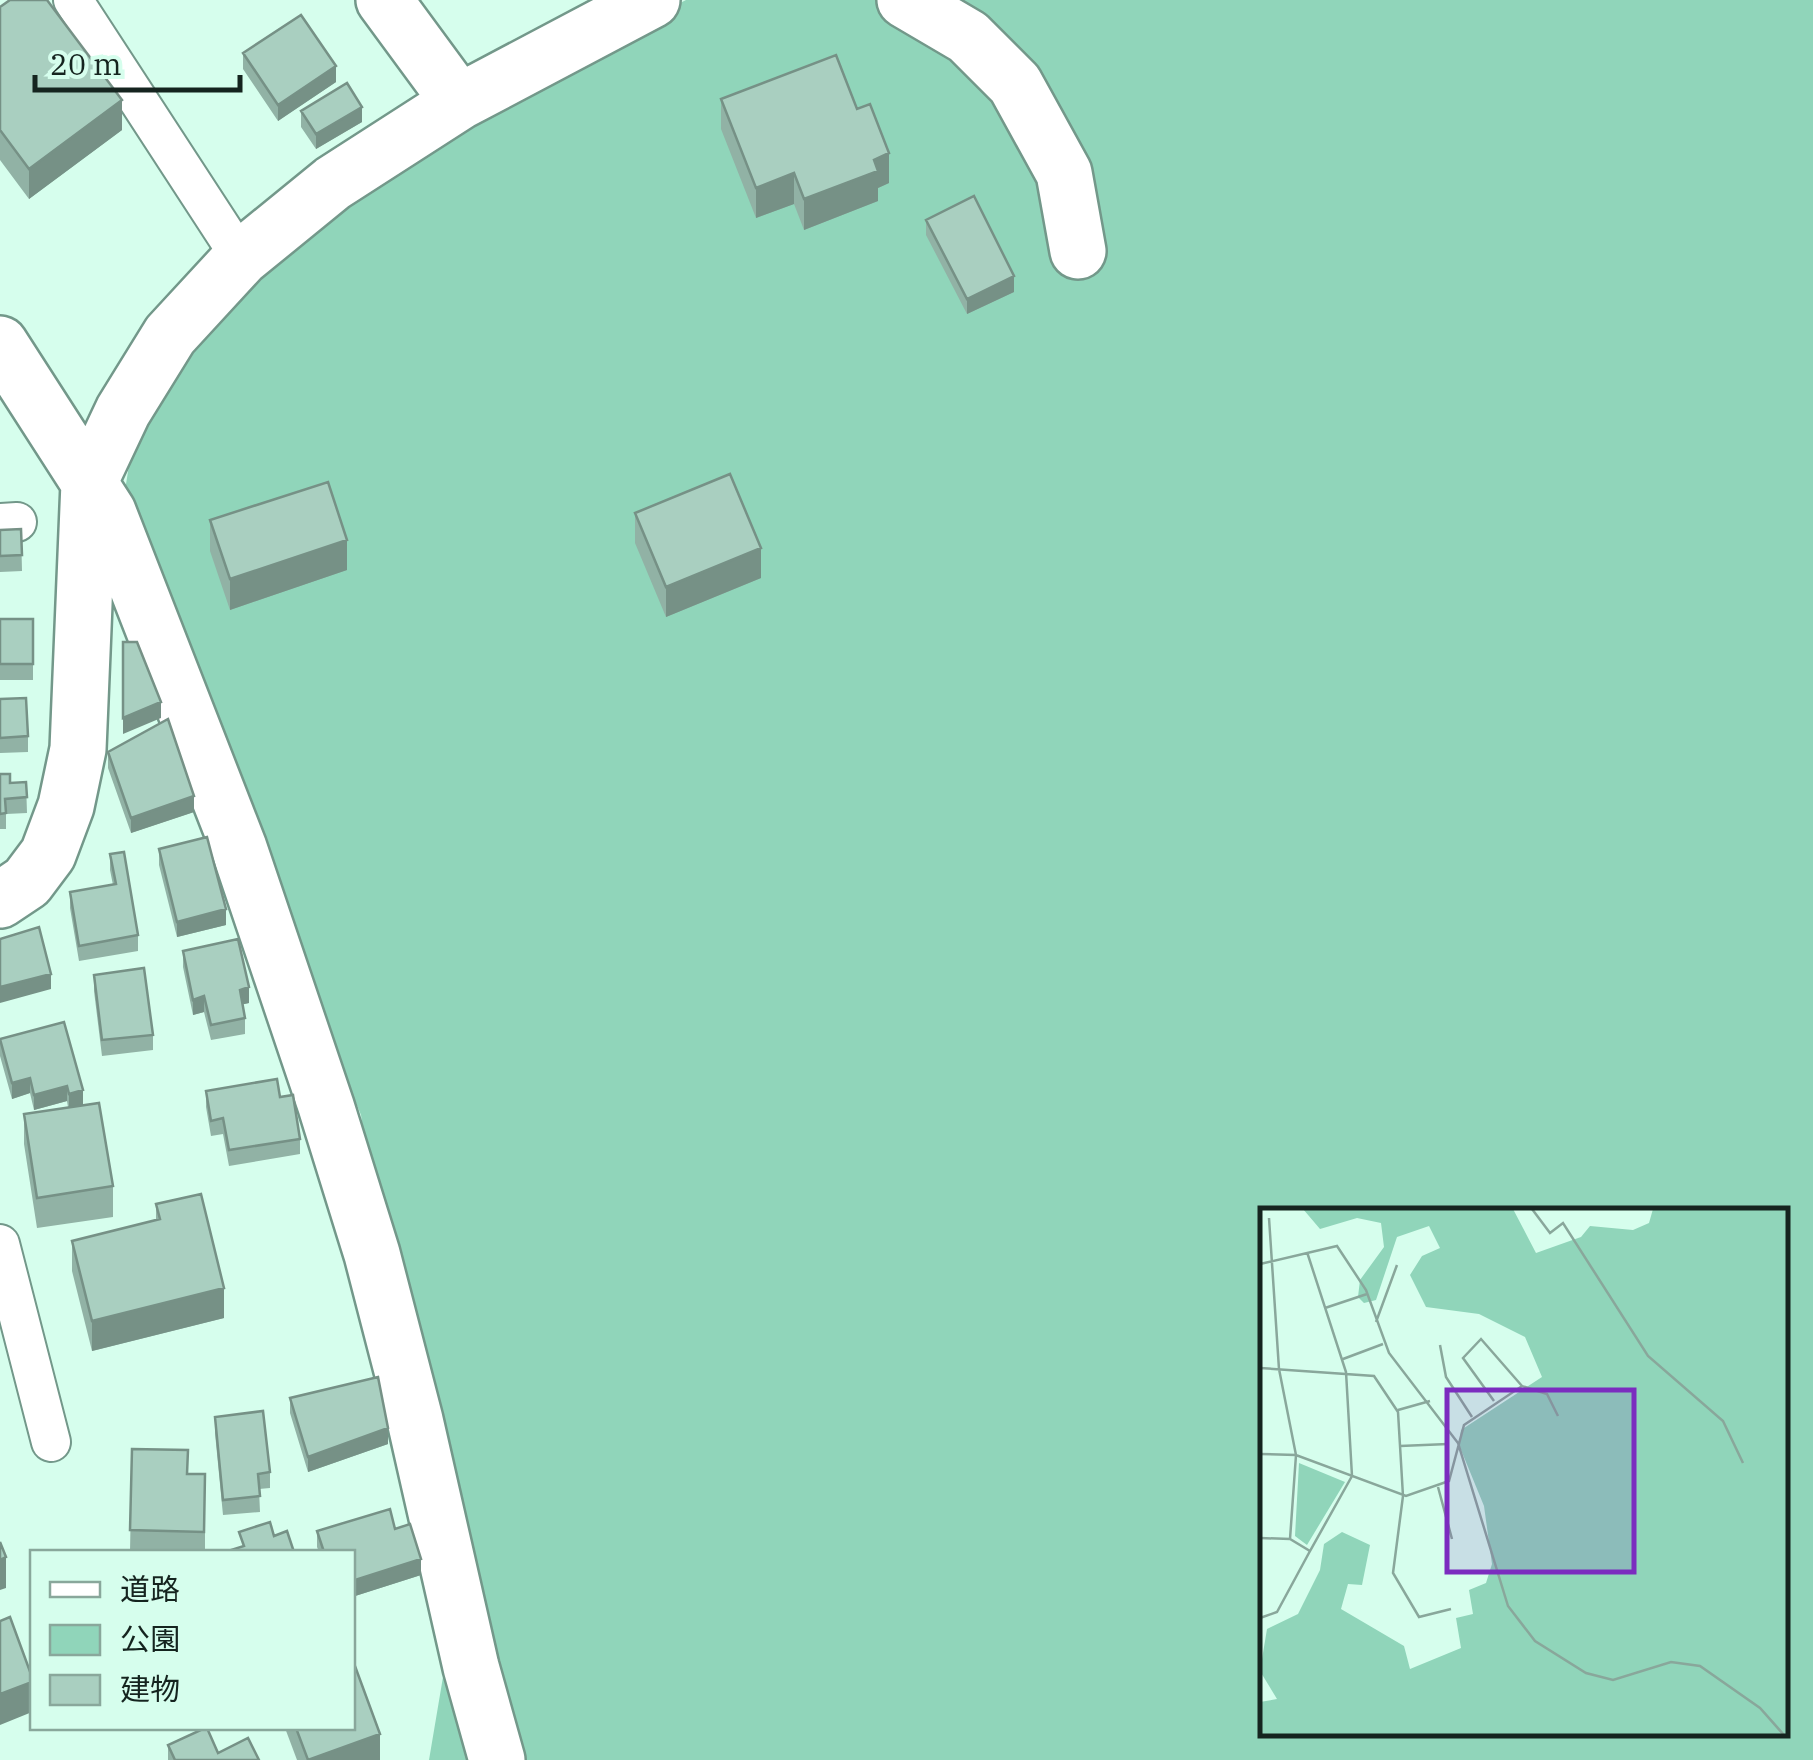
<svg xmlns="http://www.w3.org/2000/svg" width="1813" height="1760" font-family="'IBM Plex Serif','Noto Sans JP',serif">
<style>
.green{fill:#90d5ba;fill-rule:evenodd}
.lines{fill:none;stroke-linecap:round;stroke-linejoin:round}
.service-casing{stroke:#73988a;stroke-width:42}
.minor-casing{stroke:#73988a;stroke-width:60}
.service{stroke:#fff;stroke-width:38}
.minor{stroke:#fff;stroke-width:55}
.wall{fill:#91b2a5}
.shaded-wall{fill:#769186}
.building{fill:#a9cfc0;stroke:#769186;stroke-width:2.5}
.inset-road{fill:none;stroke:#89a79b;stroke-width:2.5}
.view{fill:#7b2cbf;fill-opacity:0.15;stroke:#7b2cbf;stroke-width:5}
.inset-edge{fill:none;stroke:#15241f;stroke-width:5}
</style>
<rect width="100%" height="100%" fill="#d6feed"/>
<!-- green -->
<path class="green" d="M686 0H1813V1760H429L443 1677 361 1115 119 529 142 382 308 214 583 53ZM1263 1210H1786V1732H1263Z"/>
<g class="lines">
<!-- service casing -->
<g class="service-casing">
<path id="service" d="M73 0 241 258
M0 523 17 522
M0 1244 51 1442"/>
</g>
<!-- minor casing -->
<g class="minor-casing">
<path id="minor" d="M384 0 459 102
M905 0 968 37 1015 84 1064 173 1078 251
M0 344 108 512 239 848 326 1106 372 1254 415 1420 471 1667 497 1760
M0 900 27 882 48 854 66 806 78 749 89 483 123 411 170 335 241 258 333 183 459 102 652 0"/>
</g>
<!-- service -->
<use href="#service" class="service"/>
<!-- minor -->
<use href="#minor" class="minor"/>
</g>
<!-- wall -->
<path class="wall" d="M0 7 122 130 29 199 0 160Z
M243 53 336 82 278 121 243 69Z
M721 99 857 109 889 183 878 188V201L804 230 794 204 756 218 721 129Z
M301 111 362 122 316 149 301 127Z
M926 220 1014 292 967 314 926 235Z
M635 513 761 578 666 617 635 543Z
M210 520 347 570 230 610 210 551Z
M21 529 22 571 0 572V530Z
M0 619H33V680H0Z
M0 699 28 736V752L0 753Z
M108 752 194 812 131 833 108 768Z
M0 774 10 783 26 782 27 813 6 814V829H0Z
M159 849 226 925 177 937 159 865Z
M110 854 138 935V951L79 961 70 908V892L113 885 110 870Z
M183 951 249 1003 243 1004 245 1018V1034L211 1040 204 1012 193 1015 183 967Z
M94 975 153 1035V1050L102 1056 94 991Z
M64 1022 83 1105 113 1186V1217L37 1228 24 1144V1114L68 1107 67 1101 34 1110 30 1093 12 1099 0 1056V1039Z
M206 1091 280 1097 300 1139V1154L229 1166 223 1134 211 1136 206 1107Z
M156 1204 224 1318 92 1351 72 1271V1241L156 1220Z
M290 1398 388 1444 308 1472 290 1413Z
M215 1417 270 1472V1488L259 1489 260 1512 223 1515 215 1433Z
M132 1449 188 1474H205V1552H130Z
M395 1529 421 1575 352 1597V1552H319L317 1547V1531Z
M285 1728H352L380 1760H297Z
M168 1745 218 1753 259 1760H168Z"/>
<!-- shaded-wall -->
<path class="shaded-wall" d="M336 66V82L278 121V105Z
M122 100V130L29 199V169Z
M362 107V122L316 149V134Z
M889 153V183L878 188V201L804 230V199L874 160Z
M794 173V204L756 218V188Z
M1014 276V292L967 314V299Z
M347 540V570L230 610V579Z
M761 548V578L666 617V587Z
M161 702V718L123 734V718Z
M194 796V812L131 833V818Z
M226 909V925L177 937V922Z
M51 974V989L0 1003V987Z
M249 987V1003L240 1005V990Z
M204 996V1012L193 1015V1000Z
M30 1078V1093L12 1099V1083Z
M67 1086V1101L34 1110V1095Z
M83 1090V1106L69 1109V1094Z
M224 1288V1318L92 1351V1321Z
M388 1428V1444L308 1472V1457Z
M6 1557V1588L0 1590V1560Z
M421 1559V1575L352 1597V1581Z
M32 1682V1712L0 1725V1694Z
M380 1734V1760H308Z"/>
<!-- building -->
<path class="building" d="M10 0H47L122 100 29 169 0 130V7Z
M301 15 336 66 278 105 243 53Z
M836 55 857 109 870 104 889 153 874 160 878 171 804 199 794 173 756 188 721 99Z
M347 83 362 107 316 134 301 111Z
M974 196 1014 276 967 299 926 220Z
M730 474 761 548 666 587 635 513Z
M328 482 347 540 230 579 210 520Z
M21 529 22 555 0 556V530Z
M0 619H33V664H0Z
M123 642H137L161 702 123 718Z
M26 698 28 736 0 738V699Z
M168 719 194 796 131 818 108 752Z
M0 774H10V783L26 782 27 797 5 799 6 813 0 814Z
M207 837 226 909 177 922 159 849Z
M124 852 138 935 79 946 70 892 116 884 110 854Z
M39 927 51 974 0 987V939Z
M238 939 249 987 240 990 245 1018 211 1025 204 996 193 1000 183 951Z
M144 968 153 1035 102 1040 94 975Z
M64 1022 83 1090 69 1094 67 1086 34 1095 30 1078 12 1083 0 1039Z
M277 1079 280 1097 293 1095 300 1139 229 1150 223 1118 211 1121 206 1091Z
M99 1103 113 1186 37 1198 24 1114Z
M201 1194 224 1288 92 1321 72 1241 160 1219 156 1204Z
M378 1377 388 1428 308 1457 290 1398Z
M263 1411 270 1472 258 1474 260 1496 223 1500 215 1417Z
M132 1449 188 1450 187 1474H205L204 1532 130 1530Z
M390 1509 395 1529 410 1524 421 1559 352 1581V1552H324L317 1531Z
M270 1522 274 1536 287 1531 294 1552H225L244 1546 239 1532Z
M0 1542 6 1557 0 1560Z
M10 1617 32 1677V1682L0 1694V1621Z
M352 1658 380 1734 308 1760 296 1728H352Z
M205 1728H207L218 1753 248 1738 259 1760H175L168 1745Z"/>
<!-- overview -->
<g transform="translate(1260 1208)">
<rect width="528" height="528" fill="#d6feed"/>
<path d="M43 1H253L276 45 321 29 330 18 373 22 389 15 393 1H527V527H0V494L17 491 0 463 7 421 38 406 60 362 64 336 82 324 110 337 102 377 88 376 81 401 144 438 150 461 201 440 196 410 213 406 209 382 226 375 232 356 224 298 199 237 201 222 282 169 265 129 219 106 166 99 150 67 162 48 180 40 169 18 137 29 116 92 104 95 98 89 100 72 124 39 121 15 97 10 60 21ZM39 255 85 274 47 337 35 328Z" fill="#90d5ba"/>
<path class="inset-road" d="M272 1 290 25 303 15 388 148 463 213 483 255M9 10 19 161 36 247 30 331M0 56 77 38 106 82 129 145 198 235 248 398 275 433 326 465 353 472 411 454 440 458 500 500 524 527M65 100 107 86M116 114 137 57M180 137 186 169 212 209M83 151 123 136M0 160 114 168 138 204 143 288 133 365 159 409 191 401M234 193 203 150 221 131 262 178M138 202 170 193M140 238 188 236M0 246 36 247 146 288 189 273 204 217 262 178 287 186 298 208M178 279 192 331M0 330 30 331 50 343 92 268 86 164 47 44M0 410 17 404 50 343"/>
<path class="view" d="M187 182H374V364H187Z"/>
<rect width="528" height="528" class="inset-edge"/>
</g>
<!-- legend -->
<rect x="30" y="1550" width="325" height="180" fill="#d6feed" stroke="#89a79b" stroke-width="2.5"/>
<rect x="50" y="1582" width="50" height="15" fill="#ffffff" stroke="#89a79b" stroke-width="2.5"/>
<text x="120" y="1600" font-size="30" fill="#15241f">道路</text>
<rect x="50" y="1625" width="50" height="30" fill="#90d5ba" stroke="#89a79b" stroke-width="2.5"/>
<text x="120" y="1650" font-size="30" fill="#15241f">公園</text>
<rect x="50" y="1675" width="50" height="30" fill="#a9cfc0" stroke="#89a79b" stroke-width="2.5"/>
<text x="120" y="1700" font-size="30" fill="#15241f">建物</text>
<!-- scale -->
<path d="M35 75v15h205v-15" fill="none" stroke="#15241f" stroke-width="5"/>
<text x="50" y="75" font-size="30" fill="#15241f" stroke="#d6feed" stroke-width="8" paint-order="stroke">20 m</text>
</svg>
